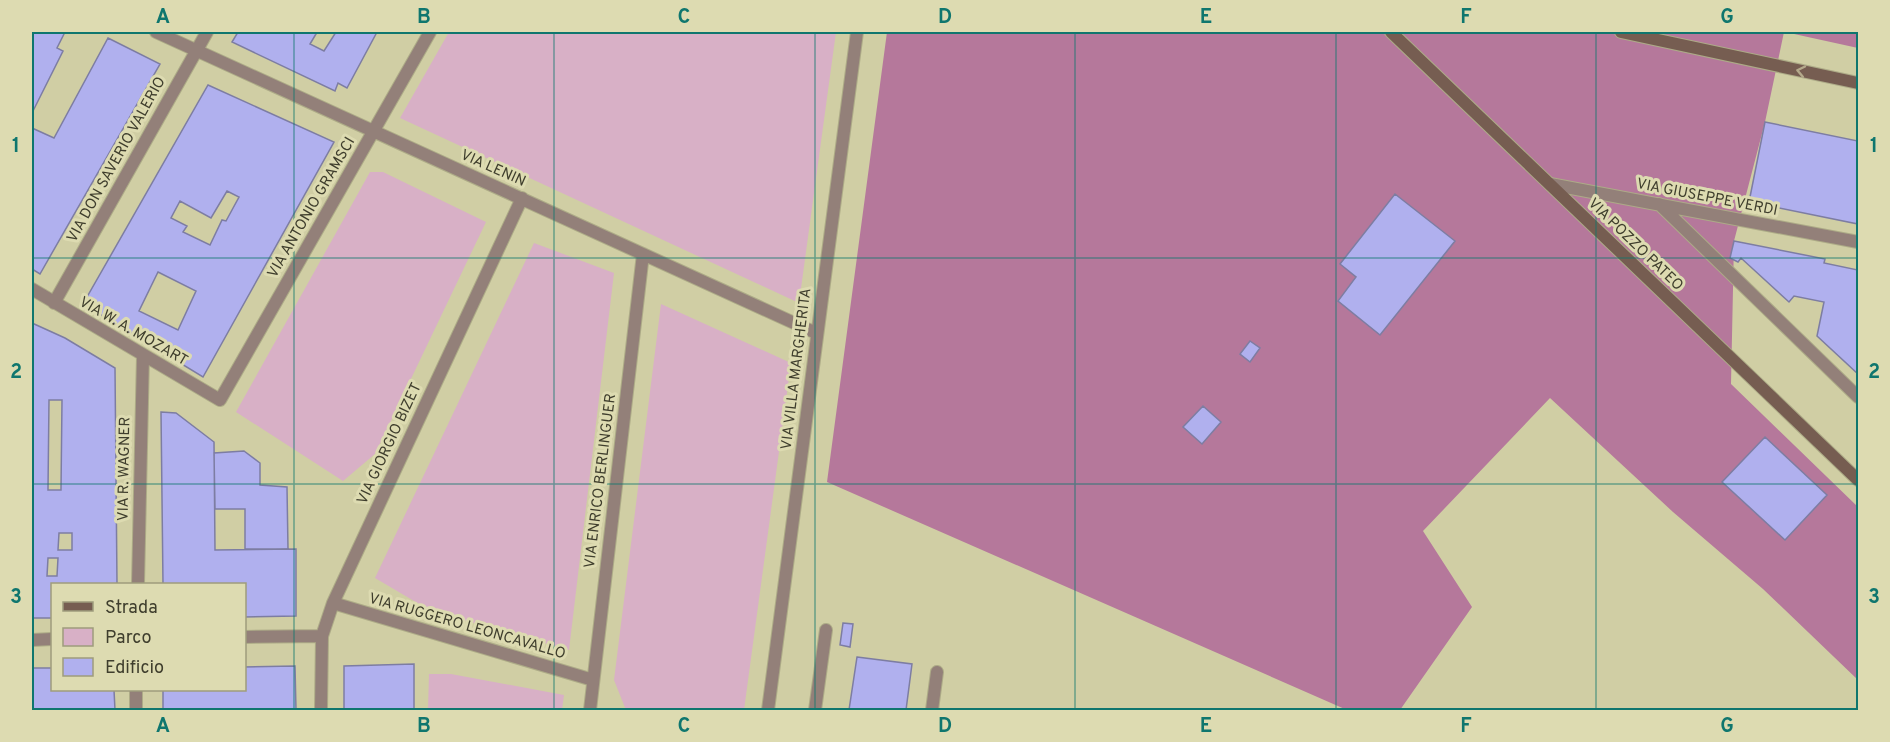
<svg xmlns="http://www.w3.org/2000/svg" width="1890" height="742" font-family="Overpass,sans-serif">
<style>
.green{fill:#d8b0c6}
.forest{fill:#b5789b}
.building{fill:#b0b0ee;stroke:#7d7da2;stroke-width:1.5;fill-rule:evenodd}
.lines{fill:none;stroke-linecap:round;stroke-linejoin:round}
.street-casing{stroke:#adab87;stroke-width:14}
.secondary-casing{stroke:#adab87;stroke-width:14}
.street{stroke:#938079;stroke-width:12}
.secondary{stroke:#765d51;stroke-width:12}
.oneway{stroke:#b4a98b}
.grid{fill:none;stroke:#0f766e;stroke-width:1.5;stroke-opacity:0.55}
.labels{text-anchor:middle;dominant-baseline:central;stroke-width:6;stroke-linejoin:round;paint-order:stroke}
.street-label{font-size:15px;fill:#3f3e2d;stroke:#dddbb1}
.neatline{fill:none;stroke:#0f766e;stroke-width:2}
.grid-label{font-size:20px;text-anchor:middle;font-weight:bold;fill:#0f766e}
</style>
<rect width="100%" height="100%" fill="#d0cea4"/>
<!-- green -->
<path class="green" d="M449 32H836L799 303 400 118Z
M370 172H383L486 222 375 454 343 481 236 412Z
M534 243 614 273 569 650 431 611 375 578Z
M661 304 791 363 744 710H626L614 680Z
M429 674H451L564 695 562 710H428Z"/>
<!-- forest -->
<path class="forest" d="M887 32H1784L1765 122 1734 241 1731 384 1858 507V680L1763 589 1673 512 1550 398 1423 531 1472 607 1400 710H1347L827 482Z
M1785 32H1858V48Z"/>
<!-- building -->
<path class="building" d="M32 32H65L57 48 63 51 32 113Z
M238 32H312L316 34 310 44 324 51 336 32H377L347 88 338 83 335 91 232 42Z
M108 38 160 64 40 274 32 269V128L54 138Z
M208 85 334 142 203 377 83 304ZM227 191 239 197 226 221 222 220 210 245 183 232 187 226 171 218 180 201 211 218ZM158 272 196 291 178 330 139 311Z
M1765 122 1858 141V224L1749 202Z
M1395 194 1455 241 1380 335 1338 301 1356 277 1340 264Z
M1734 241 1825 259 1824 263 1858 270V374L1817 336 1824 302 1794 296 1789 302 1741 258 1738 262 1730 258Z
M32 323 65 338 115 368 117 584H52V618H32ZM49 400H62L61 490H48ZM59 533H72V550H58ZM48 558H58L57 576H47Z
M1250 341 1260 348 1250 362 1240 354Z
M1203 406 1221 422 1202 444 1183 427Z
M161 412 176 413 214 442 215 550 296 549V616L244 617V584H163Z
M1765 437 1827 495 1785 540 1722 482Z
M244 451 260 463V485L287 487 288 549H245V509H215L214 453Z
M843 623 853 624 850 647 840 645Z
M857 657 912 664 906 710H849Z
M414 664V710H344V666Z
M295 666 296 710H163V690H244V667Z
M32 668H52V690H114L115 710H32Z"/>
<g class="lines">
<!-- street casing -->
<g class="street-casing">
<path id="street" d="M156 32 816 333
M1550 184 1858 242
M1659 204 1858 397
M32 289 220 400 430 32
M54 303 207 32
M138 584 143 355
M333 603 593 680
M244 637 322 636
M32 640 52 639
M136 710V690
M321 710 322 636 333 603 522 198
M590 710 643 254
M768 710 857 32
M815 710 826 630
M932 710 937 672"/>
</g>
<!-- secondary casing -->
<g class="secondary-casing">
<path id="secondary" d="M1391 32 1858 480
M1621 32 1858 83"/>
</g>
<!-- street -->
<use href="#street" class="street"/>
<!-- secondary -->
<use href="#secondary" class="secondary"/>
</g>
<!-- one-way arrows -->
<defs><path id="oneway-chevron" d="M-2-3.5L2.5 0L-2 3.5" fill="none" stroke-width="1.6" stroke-linecap="round" stroke-linejoin="round" transform="scale(1.5)"/></defs>
<use class="oneway" href="#oneway-chevron" transform="translate(1801 71) rotate(-168)"/>
<!-- grid -->
<path class="grid" d="M294 32V710M554 32V710M815 32V710M1075 32V710M1336 32V710M1596 32V710M32 258H1858M32 484H1858"/>
<g class="labels">
<!-- street labels -->
<g class="street-label">
<text transform="translate(117 160) rotate(-61)">VIA DON SAVERIO VALERIO</text>
<text transform="translate(493 169) rotate(24)">VIA LENIN</text>
<text transform="translate(1707 198) rotate(11)">VIA GIUSEPPE VERDI</text>
<text transform="translate(312 208) rotate(-60)">VIA ANTONIO GRAMSCI</text>
<text transform="translate(1635 245) rotate(44)">VIA POZZO PATEO</text>
<text transform="translate(133 332) rotate(30)">VIA W. A. MOZART</text>
<text transform="translate(797 369) rotate(-83)">VIA VILLA MARGHERITA</text>
<text transform="translate(390 444) rotate(-65)">VIA GIORGIO BIZET</text>
<text transform="translate(125 469) rotate(-89)">VIA R. WAGNER</text>
<text transform="translate(601 481) rotate(-83)">VIA ENRICO BERLINGUER</text>
<text transform="translate(467 627) rotate(16)">VIA RUGGERO LEONCAVALLO</text>
</g>
</g>
<!-- border -->
<rect width="1890" height="742" fill="none" stroke="#dddbb1" stroke-width="66"/>
<!-- legend -->
<rect x="51" y="583" width="195" height="108" fill="#dddbb1" stroke="#9e9c7c" stroke-width="1.5"/>
<rect x="63" y="602" width="30" height="9" fill="#765d51" stroke="#9e9c7c" stroke-width="1.5"/>
<text x="105" y="613" font-size="18" fill="#3f3e2d">Strada</text>
<rect x="63" y="628" width="30" height="18" fill="#d8b0c6" stroke="#9e9c7c" stroke-width="1.5"/>
<text x="105" y="643" font-size="18" fill="#3f3e2d">Parco</text>
<rect x="63" y="658" width="30" height="18" fill="#b0b0ee" stroke="#9e9c7c" stroke-width="1.5"/>
<text x="105" y="673" font-size="18" fill="#3f3e2d">Edificio</text>
<rect x="33" y="33" width="1824" height="676" class="neatline"/>
<g class="grid-label">
<text x="163" y="23">A</text>
<text x="424" y="23">B</text>
<text x="684" y="23">C</text>
<text x="945" y="23">D</text>
<text x="1206" y="23">E</text>
<text x="1466" y="23">F</text>
<text x="1727" y="23">G</text>
<text x="16" y="152">1</text>
<text x="1874" y="152">1</text>
<text x="16" y="378">2</text>
<text x="1874" y="378">2</text>
<text x="16" y="603">3</text>
<text x="1874" y="603">3</text>
<text x="163" y="732">A</text>
<text x="424" y="732">B</text>
<text x="684" y="732">C</text>
<text x="945" y="732">D</text>
<text x="1206" y="732">E</text>
<text x="1466" y="732">F</text>
<text x="1727" y="732">G</text>
</g>
</svg>
